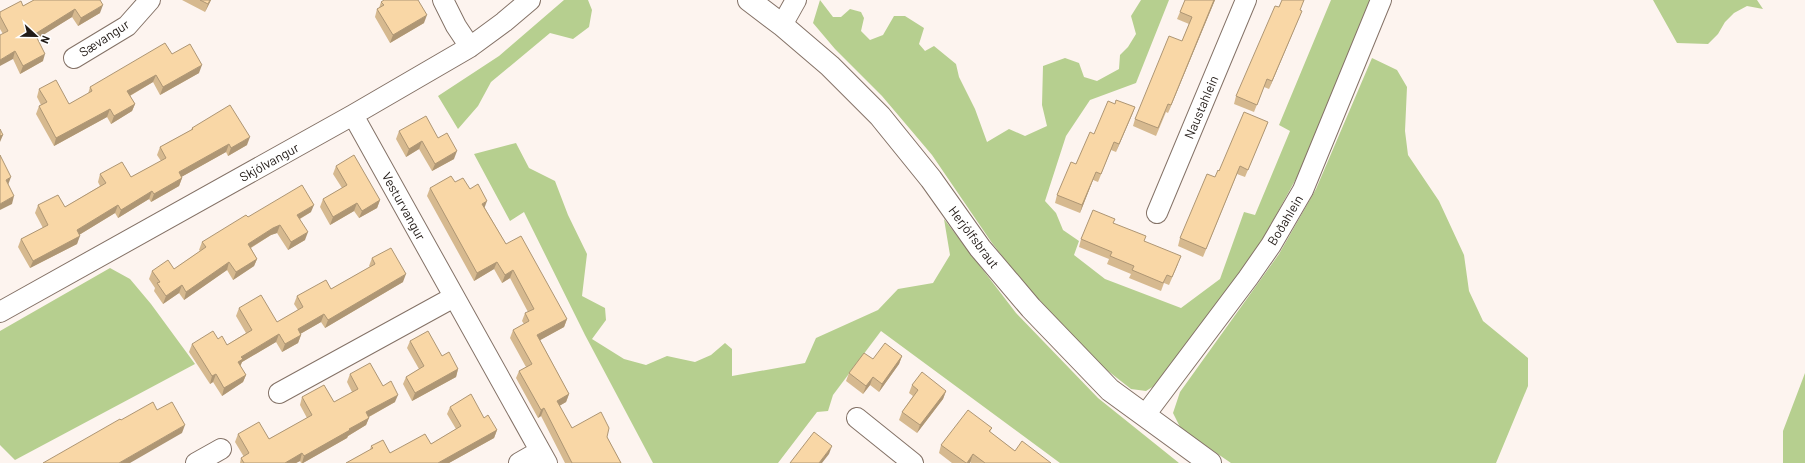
<svg xmlns="http://www.w3.org/2000/svg" width="1805" height="463" font-family="Barlow,sans-serif">
<style>
.green{fill:#b6cf8f}
.lines{fill:none;stroke-linecap:round;stroke-linejoin:round}
.minor-casing{stroke:#847267;stroke-width:22}
.tertiary-casing{stroke:#847267;stroke-width:24}
.minor{stroke:#fff;stroke-width:20}
.tertiary{stroke:#fff;stroke-width:22}
.wall{fill:#d6b98f}
.shaded-wall{fill:#ae9674}
.building{fill:#f9d7a6;stroke:#ae9674}
.labels{text-anchor:middle;dominant-baseline:central;stroke-width:4;stroke-linejoin:round;paint-order:stroke}
.street-label{font-size:13px;fill:#221b17;stroke:#fff}
</style>
<rect width="100%" height="100%" fill="#fdf4ef"/>
<!-- green -->
<path class="green" d="M564 0H588L592 10 589 27 573 39 550 33 491 82 478 106 458 129 438 96 499 56Z
M820 0 833 17H841L850 9 861 12 864 18 861 31 870 40 883 35 894 16H905L924 28 919 44 925 51 934 46 956 64 959 77 975 109 987 142 1009 129 1025 136 1047 126 1042 105 1043 66 1065 58 1079 63 1084 77 1097 81 1119 69 1120 55 1128 47 1136 34 1131 16 1141 0H1169L1136 83 1090 100 1066 136 1045 201 1056 213 1063 230 1079 241 1074 255 1105 279 1181 308 1220 279 1244 212 1255 215 1290 131 1279 125 1331 0H1373L1297 177 1259 246 1162 381 1146 391 1131 389 1089 356 1052 320 992 243 932 155 882 96 835 49 813 23Z
M1653 0H1757L1763 9 1747 6 1734 13 1725 22 1718 34 1708 44 1677 43Z
M1372 58 1397 70 1407 87 1405 131 1408 155 1439 201 1464 255 1469 291 1483 321 1528 358V386L1496 463H1231L1181 429 1173 413 1180 392 1279 254 1316 189Z
M516 143 529 168 555 181 568 215 587 254 582 296 605 308 606 320 592 339 624 359 646 365 667 356 695 362 711 355 725 343 732 349V376L805 363 816 338 878 310 898 289 933 283 950 255 944 219 1016 313 1098 398 1179 463H1060L881 331 833 395 828 411 817 412 778 463H653L585 335 524 212 510 221 474 154Z
M110 268 130 279 151 304 195 364 15 460 0 445V331Z
M1805 373V463H1783V431Z"/>
<g class="lines">
<!-- minor casing -->
<g class="minor-casing">
<path id="minor" d="M443 0 456 26 470 47
M782 25 796 0
M74 58 127 26 150 0
M353 115 547 463
M1157 213 1246 0
M0 312 353 115 470 47 504 22 530 0
M279 393 454 297
M1145 415 1248 278 1271 245 1303 190 1381 0
M857 418 913 463
M196 463 221 449
M519 463 540 451"/>
</g>
<!-- tertiary casing -->
<g class="tertiary-casing">
<path id="tertiary" d="M749 0 782 25 830 66 880 116 931 179 980 248 1031 308 1110 390 1210 463"/>
</g>
<!-- minor -->
<use href="#minor" class="minor"/>
<!-- tertiary -->
<use href="#tertiary" class="tertiary"/>
</g>
<!-- wall -->
<path class="wall" d="M34 0 100 13 78 26 72 17 37 38 43 61 20 74 13 59 3 34 0 29V12L23 6Z
M182 0H211L205 12Z
M1185 0H1215L1168 113 1166 112 1156 136 1133 126 1135 119 1182 41 1189 24 1177 19Z
M381 2 424 23 390 43 375 17 377 9 379 8Z
M1279 7 1300 10 1299 18 1269 89 1264 87 1254 112 1234 104 1236 96Z
M172 54 199 73 160 95 153 82 130 96 135 104 132 111 111 124 107 117 54 146 36 114 39 106 41 105 37 97 39 89 69 104 88 94 90 87Z
M1115 104 1135 107 1116 152 1111 150 1098 182 1093 180 1080 213 1055 203 1057 195 1094 134Z
M1268 122 1245 177 1237 174 1203 257 1178 246 1180 238 1219 171Z
M192 128 247 145 228 156 226 152 181 177 182 178 179 186 151 202 149 199 118 218 115 213 79 235 77 244 30 268 18 247 21 239 43 228 35 213 38 205 65 207 100 186 98 182 100 174 131 177 161 161 157 155 160 147 191 130Z
M399 131 438 138 454 159 432 171 419 149 406 157 396 139Z
M336 166 380 200 377 208 359 218 354 211 330 225 320 207 323 199 342 188 333 174Z
M455 182 485 208 506 244 567 319 564 327 540 340 569 394 566 402 559 406 572 428 607 437 621 463H565L541 416 538 418 516 378 519 371 526 367 510 338 513 330 524 324 522 321 525 313 528 312 510 278 502 283 494 269 474 281 427 196 430 188Z
M311 212 300 219 305 240 288 250 277 233 271 235 251 248 257 259 254 266 233 280 227 270 184 300 179 293 163 304 154 291 155 288 149 279 152 271 174 269 200 251 199 250 202 242 248 217Z
M1113 223 1144 241 1178 264 1169 285 1164 283 1161 291 1129 278 1131 274 1107 264 1109 259 1079 247 1081 239Z
M372 258 403 282 325 328 321 322 300 334 301 335 298 343 282 352 276 342 242 362 240 366 246 375 243 382 222 396 213 382 210 384 189 352 192 344 218 339 227 345 246 333 236 316 239 308 277 322 298 310 294 304 297 296 331 289 370 267 369 266Z
M410 341 442 356 458 369 456 377 412 401 403 384 406 377 419 369 407 348Z
M902 356 899 364 879 392 870 385 863 394 846 381 849 373 873 359Z
M350 374 383 386 395 402 369 417 366 425 348 436 347 438 303 463H301L300 461 296 463H240L241 458 244 457 235 442 238 434 269 439 307 418 300 405 302 397 334 402 352 392 347 382Z
M912 385 946 391 943 399 917 433 899 420 902 412 913 396 909 393Z
M450 407 484 418 497 430 494 438 449 463H346L370 450 371 446 390 453 431 444 456 429 447 414Z
M992 428 990 432 1015 451 1051 463H971L970 462V463H952L939 453 941 445Z"/>
<!-- shaded-wall -->
<path class="shaded-wall" d="M210 0H211L205 12 208 4Z
M1214 0H1215L1168 113 1171 105Z
M103 5 100 13 78 26 81 18Z
M75 9 72 17 32 42 35 34Z
M1302 11 1299 18 1269 89 1272 81Z
M427 15 424 23 390 43 393 35Z
M15 51 13 59 0 66V60Z
M45 54 43 61 20 74 23 66Z
M202 65 199 73 160 95 163 87Z
M156 75 153 82 124 99 127 91Z
M135 104 132 111 111 124 114 116Z
M1135 107 1132 115 1116 152 1119 144Z
M110 109 107 117 54 146 56 138Z
M3 135 0 142V136Z
M250 137 247 145 228 156 231 148Z
M422 141 419 149 406 157 409 149Z
M229 144 226 152 176 180 179 172Z
M457 151 454 159 432 171 435 164Z
M1096 172 1093 180 1080 213 1082 205Z
M11 177 8 185 6 180Z
M182 178 179 186 151 202 154 194Z
M152 191 149 199 118 218 121 210Z
M14 196 12 204 0 210V204Z
M380 200 377 208 359 218 362 211Z
M487 201 484 209 482 204Z
M357 203 354 211 330 225 333 217Z
M118 205 115 213 74 238 77 230Z
M314 205 311 212 294 222 297 215Z
M280 225 277 233 271 235 245 251 248 244 273 228Z
M308 232 305 240 288 250 291 242Z
M80 236 77 244 30 268 33 261Z
M257 259 254 266 233 280 236 272Z
M229 262 227 270 184 300 186 292Z
M497 262 494 269 474 281 477 273Z
M513 270 510 278 502 283 505 275Z
M406 274 403 282 325 328 328 320Z
M182 285 179 293 163 304 166 296Z
M324 314 321 322 295 337 298 329Z
M567 319 564 327 535 343 537 335Z
M279 334 276 342 242 362 240 367 238 362 241 357Z
M301 335 298 343 282 352 285 344Z
M902 356 899 364 879 392 882 384Z
M458 369 456 377 412 401 415 393Z
M216 374 213 382 210 384 212 376Z
M246 375 243 382 222 396 224 388Z
M873 377 870 385 863 394 866 386Z
M946 391 943 399 917 433 920 425Z
M569 394 566 402 554 409 557 401Z
M398 395 395 402 363 420 366 412Z
M544 408 541 416 538 418 541 410Z
M369 418 366 425 348 436 347 438 303 463H302L304 456 349 429Z
M185 425 182 433 130 463H119Z
M497 430 494 438 449 463H438Z
M832 446 829 454 822 463H819Z
M302 453 300 461 296 463H285Z
M973 454 970 463H967Z"/>
<!-- building -->
<path class="building" d="M34 0H100L103 5 81 18 75 9 35 34 45 54 23 66 15 51 0 60V35L8 31 0 16V12L21 1 23 6Z
M200 0H210L208 4Z
M384 0H418L427 15 393 35 377 9 384 5 381 2Z
M1185 0H1214L1171 105 1168 104 1158 128 1135 119 1169 36 1182 41 1192 17 1180 12Z
M1282 0H1304L1300 10 1302 11 1272 81 1267 79 1257 105 1236 96 1275 6 1279 7Z
M165 43 172 54 190 44 202 65 163 87 156 75 127 91 135 104 114 116 110 109 56 138 39 106 47 102 39 89 56 80 69 104 92 91 90 87Z
M1116 100 1135 107 1119 144 1114 142 1101 174 1096 172 1082 205 1057 195 1071 162 1076 164 1090 132 1094 134 1108 101 1115 104Z
M230 105 250 137 231 148 229 144 179 172 182 178 154 194 152 191 121 210 118 205 77 230 80 236 33 261 21 239 48 225 38 205 58 195 65 207 106 183 100 174 122 162 131 177 166 158 160 147 193 129 192 128Z
M1244 112 1268 122 1248 170 1240 166 1206 249 1180 238 1207 174 1215 177 1218 170 1219 171Z
M426 116 438 138 447 133 457 151 435 164 422 141 409 149 399 131Z
M0 129 3 135 0 136Z
M0 155 11 177 6 180 14 196 0 204Z
M354 155 380 200 362 211 357 203 333 217 323 199 347 185 336 166Z
M451 176 455 182 463 178 470 189 478 184 487 201 482 204 506 244 521 236 567 319 537 335 569 394 557 401 572 428 601 412 609 428 607 437 621 463H572L544 408 541 410 519 371 532 364 513 330 529 321 525 313 534 309 513 270 505 275 497 262 477 273 430 188Z
M302 185 314 205 297 215 308 232 291 242 280 225 273 228 248 244 257 259 236 272 229 262 186 292 182 285 166 296 157 283 160 282 152 271 168 260 174 269 206 247 202 242 246 215 248 217Z
M1093 210 1115 219 1113 223 1146 236 1144 241 1181 256 1172 277 1167 275 1163 283 1132 270 1134 266 1110 256 1112 252 1081 239Z
M391 248 406 274 328 320 324 314 298 329 301 335 285 344 279 334 241 357 243 359 238 362 246 375 224 388 216 374 212 376 192 344 213 331 218 339 222 336 227 345 252 330 239 308 261 295 277 322 303 307 297 296 326 280 331 289 375 264 372 258Z
M428 331 442 356 449 352 458 369 415 393 406 377 424 366 410 341Z
M885 343 902 356 882 384 873 377 866 386 849 373 864 353 873 359Z
M370 363 383 386 391 381 398 395 366 412 369 418 349 429 350 430 304 456 302 453 285 463H244L241 458 249 453 238 434 259 422 269 439 312 415 302 397 324 385 334 402 358 389 350 374Z
M922 372 946 391 920 425 902 412 918 390 912 385Z
M471 394 484 418 488 415 497 430 438 463H346L373 448 371 446 383 440 390 453 425 434 431 444 461 426 450 407Z
M153 402 157 410 172 402 185 425 119 463H43L120 419 121 420Z
M968 410 992 428 989 431 1015 451 1022 441 1051 463H985L973 454 967 463H966L941 445Z
M814 432 832 446 819 463H790Z"/>
<g class="labels">
<!-- street labels -->
<g class="street-label">
<text transform="translate(104 38) rotate(-33)">Sævangur</text>
<text transform="translate(1201 107) rotate(-67)">Naustahlein</text>
<text transform="translate(269 162) rotate(-29)">Skjólvangur</text>
<text transform="translate(404 206) rotate(61)">Vesturvangur</text>
<text transform="translate(1285 220) rotate(-59)">Boðahlein</text>
<text transform="translate(974 237) rotate(53)">Herjólfsbraut</text>
</g>
</g>
<!-- north arrow -->
<g transform="translate(36 36) rotate(112)" stroke="#ffffff" stroke-width="3" paint-order="stroke">
<path d="M0-3L7 15L0 10L-7 15Z" fill="#221b17"/>
<text y="-6" font-size="11" font-weight="bold" text-anchor="middle" fill="#221b17">N</text>
</g>
</svg>
